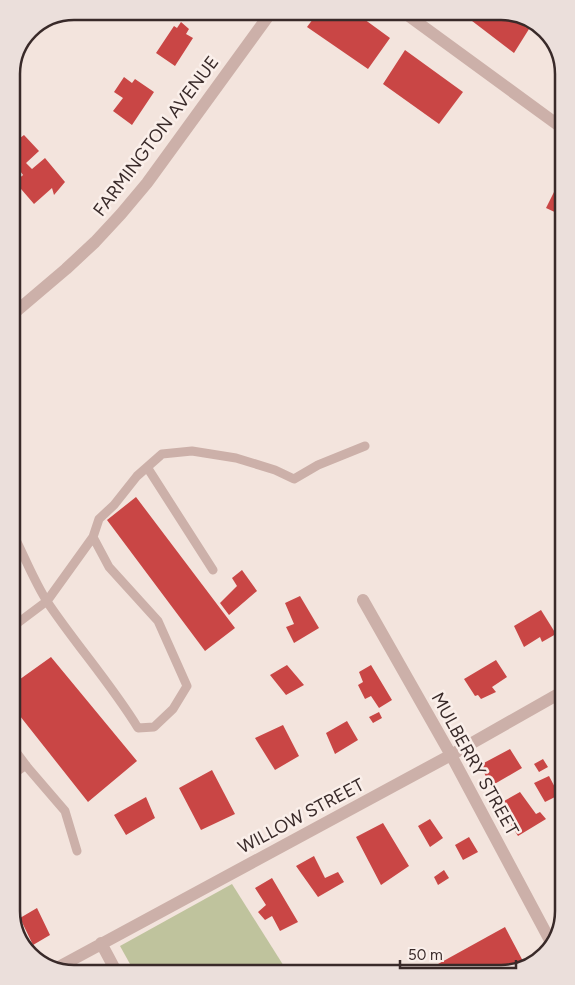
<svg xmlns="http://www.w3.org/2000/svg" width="575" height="985" font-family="Figtree,sans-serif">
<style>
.green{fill:#bfc39d}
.building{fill:#c94645}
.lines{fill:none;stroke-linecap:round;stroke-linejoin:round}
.service{stroke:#ccb0a9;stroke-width:9}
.minor{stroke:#ccb0a9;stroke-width:12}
.tertiary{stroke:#ccb0a9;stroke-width:12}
.labels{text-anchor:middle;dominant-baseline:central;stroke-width:5;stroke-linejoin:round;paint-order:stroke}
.street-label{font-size:18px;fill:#392a29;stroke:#faefea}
.rim{fill:none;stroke:#392a29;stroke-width:2.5}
</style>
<rect width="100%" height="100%" fill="#f3e4dd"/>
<!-- green -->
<path class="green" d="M232 884 287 971 135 973 120 946Z"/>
<!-- building -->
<path class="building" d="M319 11H353L390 38 368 69 307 27Z
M459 11H506L534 21 514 53Z
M181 22 189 29 186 34 193 38 175 66 156 53 174 26 177 28Z
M405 50 463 92 439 124 383 84Z
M124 77 132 83 135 79 154 92 132 125 113 111 123 98 114 92Z
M24 135 39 151 26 163 32 169 45 158 65 182 54 195 52 188 34 204 15 182 23 175 12 160V144Z
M558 184 559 191V214L546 208Z
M136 497 235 628 205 651 107 520Z
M242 570 257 591 229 615 220 603 237 586 232 578Z
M300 596 319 628 294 643 286 627 294 624 285 603Z
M541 610 556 634 542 642 540 637 524 647 514 626Z
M51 657 137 761 88 802 16 711V682Z
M496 660 507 677 492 687 496 692 481 699 478 695 475 696 464 679Z
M287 665 304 685 286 695 270 675Z
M371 665 392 700 379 708 371 696 365 699 358 685 363 682 359 672Z
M379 712 382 718 373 723 369 717Z
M347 721 358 740 335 754 326 733Z
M283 725 299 756 275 770 255 738Z
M510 749 522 768 491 786 480 765Z
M543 759 548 767 539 772 534 764Z
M212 770 235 814 201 830 179 788Z
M549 776 559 795 545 802 534 783Z
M520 792 536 814 540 812 546 819 518 836 510 823 513 821 506 810 509 809 504 801Z
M146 797 155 818 126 835 114 815Z
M430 819 443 838 430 847 418 826Z
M383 823 409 866 381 885 356 837Z
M469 837 478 852 463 860 455 845Z
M314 856 325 878 338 872 344 882 318 897 296 866Z
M563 859V866L564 880 554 864Z
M444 870 449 878 438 885 434 877Z
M272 878 298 922 280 931 272 916 265 920 258 912 266 905 255 888Z
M37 908 50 935 33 945 20 918Z
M17 925 28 941 22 944 18 939Z
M505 927 524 963 513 968 429 969Z"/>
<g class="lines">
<!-- service -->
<path class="service" d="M147 467 213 570
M15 538C26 560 35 583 48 603 77 646 111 684 138 728L154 727 173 709 187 686 158 621 109 567 93 537 99 519 114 505 137 476 162 454 192 451 236 458 275 470 294 479 318 465 365 446
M15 625 47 601 93 537
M16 752 28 768 65 811 77 851
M16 772 26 765"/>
<!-- minor -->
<path class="minor" d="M402 11 558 125
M363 600 451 755 553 946
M101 943 117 973
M55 969 451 755 562 692"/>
<!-- tertiary -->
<path class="tertiary" d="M13 314 66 269 95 242 121 214 147 183 272 11"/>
</g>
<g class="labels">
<!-- street labels -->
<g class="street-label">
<text transform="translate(156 136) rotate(-53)">FARMINGTON AVENUE</text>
<text transform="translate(475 764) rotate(61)">MULBERRY STREET</text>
<text transform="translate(301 816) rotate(-28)">WILLOW STREET</text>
</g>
</g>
<!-- crop -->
<path d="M0 0H575V985H0ZM74 20H501A54 54 0 0 1 555 74V911A54 54 0 0 1 501 965H74A54 54 0 0 1 20 911V74A54 54 0 0 1 74 20Z" fill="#ebdfdb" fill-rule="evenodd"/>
<path class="rim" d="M74 20H501A54 54 0 0 1 555 74V911A54 54 0 0 1 501 965H74A54 54 0 0 1 20 911V74A54 54 0 0 1 74 20Z"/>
<!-- scale -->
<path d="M400 960v8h116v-8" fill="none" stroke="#392a29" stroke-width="2.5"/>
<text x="408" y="960" font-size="15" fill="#392a29" stroke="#faefea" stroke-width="4" paint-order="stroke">50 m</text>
</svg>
